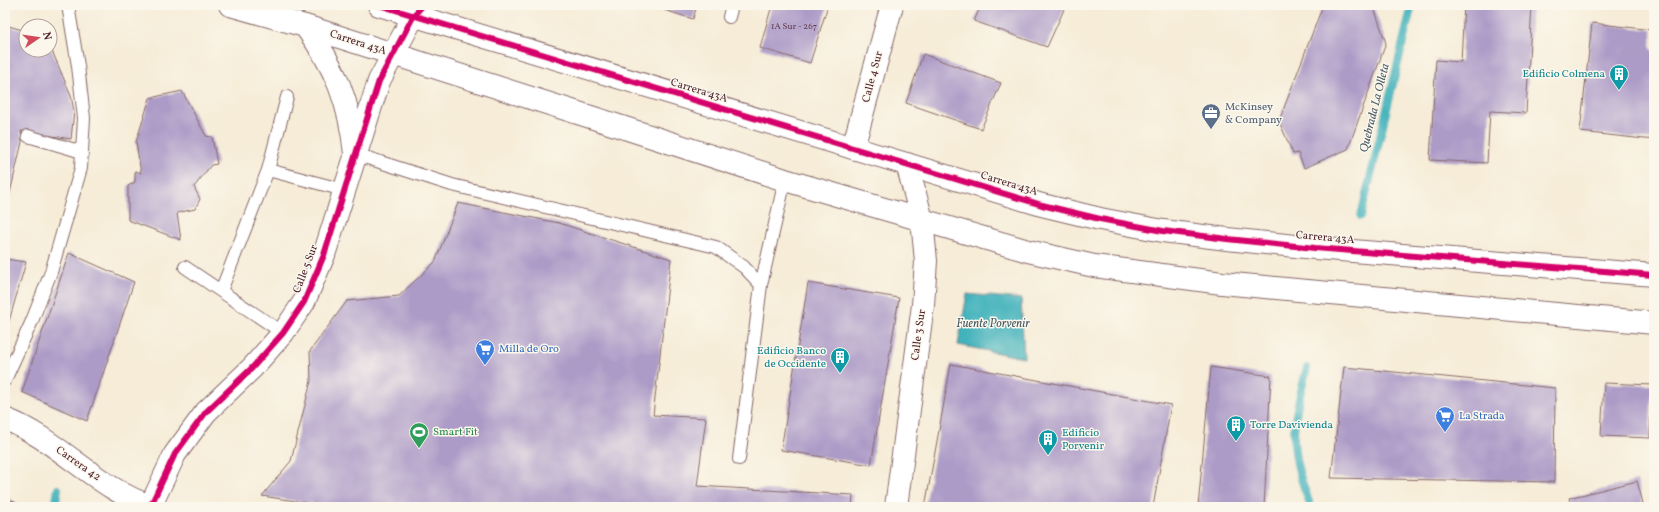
<svg xmlns="http://www.w3.org/2000/svg" width="1659" height="512" font-family="Vollkorn,serif">
<style>
.water{fill:#42b2bc;stroke:#466874}
.lines{fill:none;stroke-linecap:round;stroke-linejoin:round}
.stream{stroke:#42b2bc;stroke-width:8}
.building{fill:#ad9bc7}
.service-casing{stroke:#866767;stroke-width:14}
.minor-casing{stroke:#866767;stroke-width:24}
.tertiary-casing{stroke:#866767;stroke-width:24}
.primary-casing{stroke:#866767;stroke-width:24}
.service{stroke:#fff;stroke-width:12}
.minor{stroke:#fff;stroke-width:22}
.tertiary{stroke:#fff;stroke-width:22}
.primary{stroke:#fff;stroke-width:22}
.cycleway-casing{stroke:#fbf7ec;stroke-width:8}
.cycleway{stroke:#d6006c;stroke-width:6}
.labels{text-anchor:middle;dominant-baseline:central;stroke-width:3;stroke-linejoin:round;paint-order:stroke}
.number-label{font-size:9px;fill:#633e52}
.street-label{font-size:11px;fill:#4a1f2b;stroke:#fbf7ec}
.culture-label{font-size:11px;fill:#0d838f;stroke:#fbf7ec;text-anchor:end}
.service-label{font-size:11px;fill:#4e5e75;stroke:#fbf7ec;text-anchor:start}
.shop-label{font-size:11px;fill:#366cbe;stroke:#fbf7ec;text-anchor:start}
.leisure-label{font-size:11px;fill:#27864d;stroke:#fbf7ec;text-anchor:start}
.water-label{font-size:12px;font-style:italic;fill:#475a65;stroke:#fbf7ec}
</style>
<rect width="100%" height="100%" fill="#fbf7ec"/>
<filter id="ink" filterUnits="userSpaceOnUse"><feTurbulence type="fractalNoise" baseFrequency=".025" numOctaves="2"/><feDisplacementMap in="SourceGraphic" scale="8" xChannelSelector="R" yChannelSelector="G"/><feConvolveMatrix kernelMatrix="1 2 1 2 8 2 1 2 1" color-interpolation-filters="sRGB"/></filter>
<filter id="wash" filterUnits="userSpaceOnUse"><feTurbulence type="fractalNoise" baseFrequency=".012" numOctaves="4" result="noise"/><feDisplacementMap in="SourceGraphic" scale="16" xChannelSelector="R" yChannelSelector="G"/><feGaussianBlur stdDeviation="0.9" result="paint"/><feColorMatrix in="noise" values="0 0 0 0 0 0 0 0 0 0 0 0 0 0 0 0 0 1.4 0 .05"/><feComposite in="paint" operator="in"/></filter>
<g filter="url(#wash)">
<rect width="100%" height="100%" fill="#f6ecd7"/>
<!-- water -->
<path class="water" d="M967 294 1021 299 1024 358 958 345Z"/>
<g class="lines">
<!-- stream -->
<path class="stream" d="M1361 216 1412 5
M1307 368C1301 391 1294 415 1294 438 1294 461 1303 486 1311 507
M55 507 58 489"/>
</g>
<g id="blocks">
<!-- building -->
<path class="building" d="M648 5H697L693 19Z
M772 5H828L810 63 760 48Z
M981 5H1066L1047 47 974 21Z
M1323 5H1373L1386 43 1348 149 1304 168 1298 153 1293 154 1279 121Z
M1464 5H1532L1526 113 1490 111 1487 163 1430 160 1436 60 1461 62Z
M1592 23 1652 30 1651 49 1654 50V140L1580 132Z
M5 25 26 31V50H50V46L71 96 74 111 71 139 21 131 22 142 6 210Z
M923 54 1001 83 981 129 906 103Z
M182 91 206 136 212 137 217 164 211 165 194 187 200 199 195 209 177 213 181 240 128 220V186L135 182V171L141 173 136 142 150 98Z
M458 203 559 223 671 259 653 415 706 418 697 486 853 495 852 507H335L262 496 291 461 311 381 310 351 347 301 399 296 435 262Z
M69 253 134 282 87 421 22 392Z
M5 259 26 262 5 335Z
M808 283 899 298 871 465 781 450Z
M951 364 1171 405 1153 507H925Z
M1211 367 1271 376 1264 507H1198Z
M1344 367 1555 388 1554 482 1331 478Z
M1604 383 1652 385 1650 438 1601 436Z
M1637 481 1644 507H1571L1569 498Z
M5 497 24 507H5Z"/>
</g>
</g>
<g filter="url(#ink)">
<use href="#blocks" fill-opacity="0" stroke="#866767" stroke-width="1"/>
<g class="lines">
<!-- service casing -->
<g class="service-casing">
<path id="service" d="M729 17 732 5
M28 136 82 152
M355 154 452 185 716 247 744 267 761 285 739 459
M268 170 344 190
M185 267 283 333
M761 285 785 180
M221 291 268 170 287 97
M5 380 32 321 51 272 81 168 84 118 78 66 68 5"/>
</g>
<!-- minor casing -->
<g class="minor-casing">
<path id="minor" d="M853 148 892 5
M5 419C58 439 98 490 153 507
M896 507 923 305 926 261 922 220 907 164"/>
</g>
<!-- tertiary casing -->
<g class="tertiary-casing">
<path id="tertiary" d="M150 507 175 454 206 412 252 368 283 333 304 302 324 255 379 81 414 15 423 5"/>
</g>
<!-- primary casing -->
<g class="primary-casing">
<path id="primary" d="M230 5 305 26 600 120 785 180 1028 251 1094 266 1222 283 1654 323
M379 5 1042 205 1100 219 1163 231 1227 239 1315 248 1654 275
M305 26C335 66 350 103 355 154"/>
</g>
<!-- service -->
<use href="#service" class="service"/>
<!-- minor -->
<use href="#minor" class="minor"/>
<!-- tertiary -->
<use href="#tertiary" class="tertiary"/>
<!-- primary -->
<use href="#primary" class="primary"/>
<!-- cycleway casing -->
<g class="cycleway-casing">
<path id="cycleway" d="M379 5 1042 205 1100 219 1163 231 1227 239 1315 248 1654 275
M150 507 175 454 206 412 252 368 283 333 304 302 324 255 379 81 414 15 423 5"/>
</g>
<!-- cycleway -->
<use href="#cycleway" class="cycleway"/>
</g>
</g>
<!-- icons -->
<defs>
<g id="building-pin" transform="scale(1)"><path d="M0 17L-7.5 6A9.5 9.5 0 1 1 7.5 6Z" fill="#0f9aa8" stroke="#fbf7ec"/><path d="M-4-6H4V6H1V3H-1V6H-4ZM-2.5-4.3h1.7v1.8h-1.7ZM.8-4.3h1.7v1.8H.8ZM-2.5-1h1.7V.8h-1.7ZM.8-1h1.7V.8H.8Z" fill="#fff"/></g>
<g id="office-pin" transform="scale(1)"><path d="M0 17L-7.5 6A9.5 9.5 0 1 1 7.5 6Z" fill="#5c6f8a" stroke="#fbf7ec"/><path d="M-6-3h4V-5.5h4V-3h4V5H-6ZM-1-4.5V-3h2v-1.5ZM-6 0V1H6V0Z" fill="#fff"/></g>
<g id="supermarket-pin" transform="scale(1)"><path d="M0 17L-7.5 6A9.5 9.5 0 1 1 7.5 6Z" fill="#3f7fe0" stroke="#fbf7ec"/><path d="M-6-5.5h2.5l.6 2H6L4.5 2H-2.5L-4.4-4H-6ZM-1.5 3.2a1.3 1.3 0 1 0 .1 0ZM3 3.2a1.3 1.3 0 1 0 .1 0Z" fill="#fff"/></g>
<g id="stadium-pin" transform="scale(1)"><path d="M0 17L-7.5 6A9.5 9.5 0 1 1 7.5 6Z" fill="#2e9e5b" stroke="#fbf7ec"/><path d="M0-5a6.5 5 0 1 0 0 10a6.5 5 0 1 0 0-10ZM-3.5-1.8h7v3.6h-7Z" fill="#fff"/></g>
</defs>
<g fill-rule="evenodd">
<use href="#building-pin" x="1619" y="74"/>
<use href="#office-pin" x="1211" y="113"/>
<use href="#supermarket-pin" x="485" y="349"/>
<use href="#building-pin" x="840" y="357"/>
<use href="#supermarket-pin" x="1445" y="416"/>
<use href="#building-pin" x="1236" y="425"/>
<use href="#stadium-pin" x="419" y="432"/>
<use href="#building-pin" x="1048" y="439"/>
</g>
<g class="labels">
<!-- number labels -->
<g class="number-label">
<text x="794" y="26">1A Sur - 267</text>
</g>
<!-- street labels -->
<g class="street-label">
<text transform="translate(358 43) rotate(18)">Carrera 43A</text>
<text transform="translate(873 77) rotate(-75)">Calle 4 Sur</text>
<text transform="translate(699 91) rotate(17)">Carrera 43A</text>
<text transform="translate(1009 184) rotate(17)">Carrera 43A</text>
<text transform="translate(1325 238) rotate(5)">Carrera 43A</text>
<text transform="translate(306 269) rotate(-69)">Calle 5 Sur</text>
<text transform="translate(919 335) rotate(-82)">Calle 3 Sur</text>
<text transform="translate(78 464) rotate(35)">Carrera 42</text>
</g>
<!-- culture labels -->
<g class="culture-label">
<text x="1605" y="74">Edificio Colmena</text>
<text x="826" y="351">Edificio Banco<tspan x="826" dy="13">de Occidente</tspan></text>
<text x="1250" y="425" text-anchor="start">Torre Davivienda</text>
<text x="1062" y="433" text-anchor="start">Edificio<tspan x="1062" dy="13">Porvenir</tspan></text>
</g>
<!-- service labels -->
<g class="service-label">
<text x="1225" y="107">McKinsey<tspan x="1225" dy="13">&amp; Company</tspan></text>
</g>
<!-- shop labels -->
<g class="shop-label">
<text x="499" y="349">Milla de Oro</text>
<text x="1459" y="416">La Strada</text>
</g>
<!-- leisure labels -->
<g class="leisure-label">
<text x="433" y="432">Smart Fit</text>
</g>
<!-- water labels -->
<g class="water-label">
<text transform="translate(1375 108) rotate(-76)">Quebrada La Olleta</text>
<text x="993" y="324">Fuente Porvenir</text>
</g>
</g>
<!-- margin -->
<rect width="1659" height="512" fill="none" stroke="#fbf7ec" stroke-width="20"/>
<!-- north arrow -->
<g transform="translate(38 38) rotate(77)"><circle r="19" fill="#fbf7ec" stroke="#b4a19f"/>
<path d="M0-3L7 15L0 10L-7 15Z" fill="#d1495b"/>
<text y="-6" font-size="11" font-weight="bold" text-anchor="middle" fill="#4a1f2b">N</text>
</g>
</svg>
